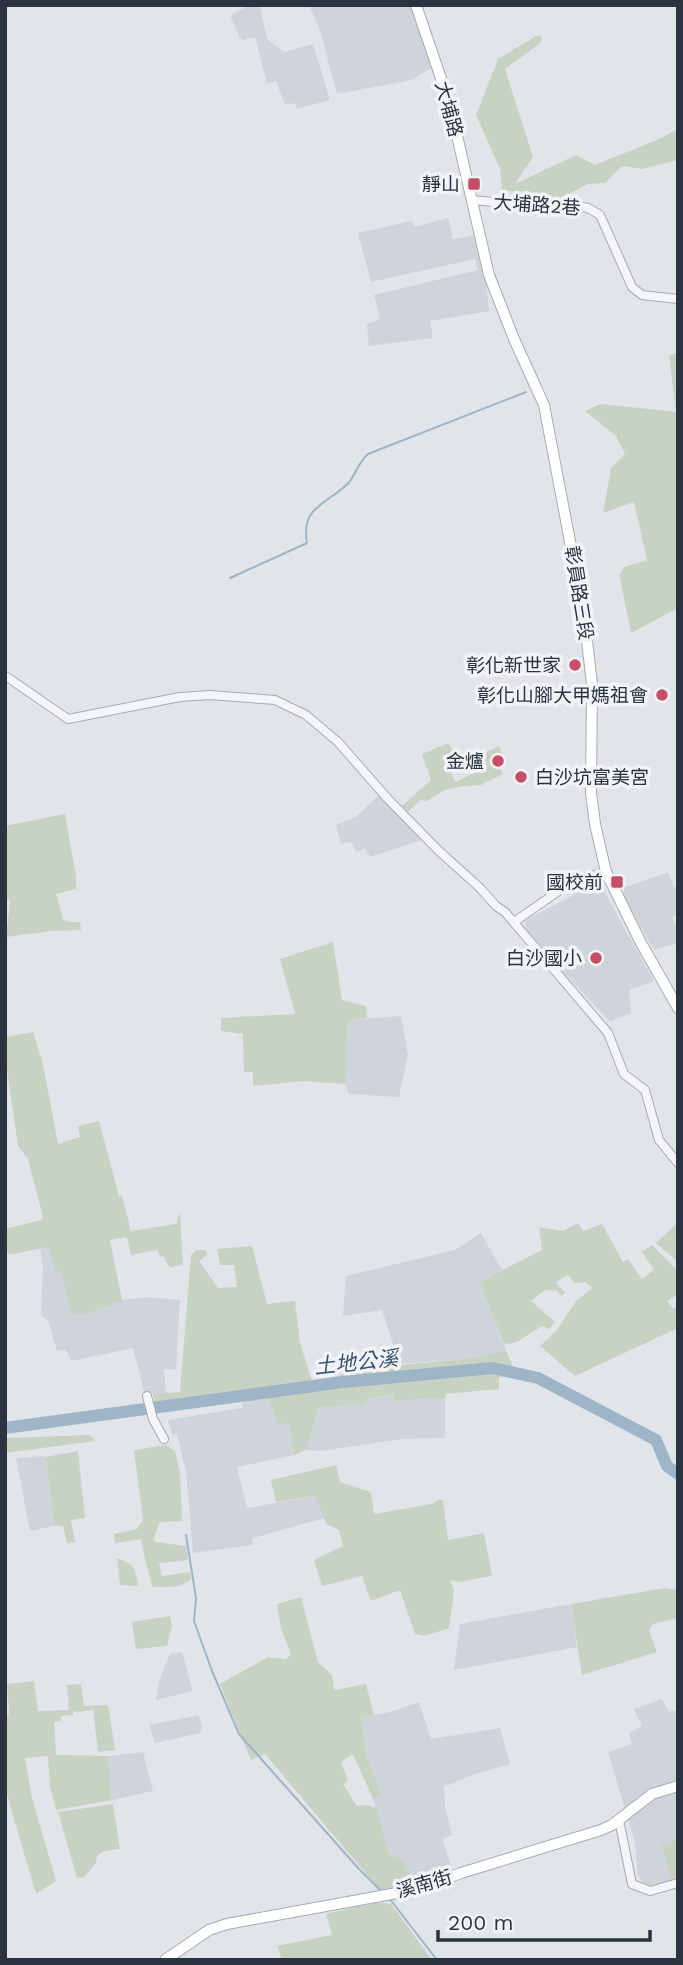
<svg xmlns="http://www.w3.org/2000/svg" width="683" height="1965" font-family="'Work Sans','Noto Sans TC',sans-serif">
<style>
.built{fill:#cfd4db}
.green{fill:#c8d2c3}
.lines{fill:none;stroke-linecap:round;stroke-linejoin:round}
.stream{stroke:#9eb5c7;stroke-width:2}
.river{stroke:#9eb5c7;stroke-width:12}
.street-casing{stroke:#a6acb3;stroke-width:10}
.secondary-casing{stroke:#a6acb3;stroke-width:12}
.street{stroke:#f4f5f7;stroke-width:8}
.secondary{stroke:#fff;stroke-width:10}
.poi-dot{fill:#c84d67;stroke:#f1f3f7;stroke-width:2.5}
.labels{text-anchor:middle;dominant-baseline:central;stroke-width:7;stroke-linejoin:round;paint-order:stroke}
.street-label{font-size:19px;fill:#2a3440;stroke:#f1f3f7}
.poi-label{font-size:19px;fill:#2a3440;stroke:#f1f3f7;text-anchor:end}
.water-label{font-size:21px;font-style:italic;fill:#365572;stroke:#f1f3f7}
</style>
<rect width="100%" height="100%" fill="#e1e5e9"/>
<!-- built -->
<path class="built" d="M250 5H260L267 39 284 52 313 44 330 100 297 109 295 103 285 105 276 81 267 84 255 37 243 40 240 38 231 18 232 14Z
M309 5H365L368 7 415 5 435 66 411 80 337 94 320 30Z
M448 218 453 239 477 235 485 270 489 311 430 321 433 338 369 346 367 324 380 319 374 295 478 270 475 259 371 282 358 233 412 221 414 227Z
M381 793 427 838 370 857 365 848 357 852 351 842 341 844 336 825 357 816Z
M668 872 674 887 678 886V915L672 916 674 924H678V943L654 950 627 903 623 888Z
M599 882 654 981 629 990 631 1013 610 1022 529 935 524 921Z
M401 1016 408 1055 399 1097 349 1094 345 1084 348 1020Z
M481 1233 502 1270 479 1282 506 1350 466 1359 397 1364 396 1353 382 1310 343 1316 346 1276 455 1250Z
M48 1247 55 1270 61 1272 94 1312 122 1300 148 1297 180 1300 176 1369 164 1370 166 1393 145 1395 133 1348 72 1361 66 1350 57 1351 48 1321 41 1315 43 1265 40 1249Z
M394 1395V1401L445 1398V1438L402 1439 321 1451 306 1450 319 1407 365 1404 367 1398Z
M268 1397 277 1423H289L294 1455 237 1467 247 1508 315 1496 324 1518 253 1538 252 1545 193 1553 186 1471 177 1435 172 1434 168 1420 242 1408 243 1399Z
M43 1456 46 1457 54 1526 30 1531 16 1458Z
M571 1604 577 1647 454 1670 460 1624Z
M182 1652 193 1691 156 1700 159 1681 170 1654Z
M662 1699 669 1712 678 1709V1839L661 1845 671 1882 654 1889 646 1886 638 1875 635 1843 608 1752 632 1744 629 1733 642 1726 634 1709Z
M419 1702 431 1739 500 1728 510 1764 475 1774 444 1787 445 1808 452 1835 442 1839 455 1876 414 1887 389 1854 373 1799 382 1796 367 1757 361 1717 390 1712Z
M199 1715 202 1727 200 1733 155 1743 149 1725Z
M143 1752 153 1791 112 1800 108 1756Z"/>
<!-- green -->
<path class="green" d="M536 36H541L542 40 539 44 505 69 533 157 515 184 576 155 595 165 657 140 678 129V160L642 169 622 166 605 183 588 184 559 199 502 190 500 169 476 115 498 59Z
M678 352V608L631 633 619 574 625 567 647 560 634 502 603 513 611 468 625 454 616 436 585 411 601 404 676 412 669 356Z
M448 743 460 762 449 767 455 782 487 767 483 754 499 746 503 755 496 761 503 774 481 785 464 786 445 790 426 801 421 800 408 812 402 806 431 780 422 754Z
M65 814 76 876V889L56 894 63 919 71 922H80L81 930 52 931 6 937 10 902 5 896V826Z
M333 942 342 1000 366 1006 367 1018 348 1020 345 1084 304 1081 253 1086V1072H244L243 1034 221 1031V1018L295 1014 280 959Z
M33 1032 43 1064 58 1144 80 1137 78 1126 99 1121 119 1196H122L131 1231 176 1224 180 1212 183 1264 170 1268 163 1256 160 1257 157 1250 131 1255 127 1237 110 1240 122 1300 94 1312 72 1315 61 1272 55 1270 48 1247 9 1255 5 1245V1229L41 1220 43 1217 28 1159 18 1146 5 1056V1037Z
M678 1222V1262L656 1243Z
M578 1223 583 1231 602 1224 623 1262 628 1259 642 1279 654 1270 642 1252 652 1245 678 1271V1294L667 1301 673 1309 678 1305V1328L575 1376 540 1346 557 1330 576 1301 592 1288 585 1282 575 1283 568 1275 556 1282 565 1293 562 1296 557 1291 545 1290 531 1301 555 1322 549 1329 542 1326 515 1343 504 1344 479 1282 542 1250 539 1227 563 1231Z
M252 1246 267 1304 295 1301 300 1343 312 1381 336 1379 345 1370 466 1359 506 1350 518 1378 499 1377V1389L446 1394 445 1398 394 1401 393 1395 367 1398 366 1404 319 1407 306 1450 294 1455 289 1424 277 1423 268 1397 155 1405 153 1394 180 1392 191 1255 196 1250H206L207 1255 199 1261 218 1288 237 1287 234 1265H220L217 1249Z
M90 1435 95 1441 5 1453V1438Z
M166 1445 175 1451 180 1472 182 1521 160 1522 154 1537 155 1542 186 1546 188 1560 159 1563 162 1576 190 1572 191 1579C182 1589 164 1587 152 1587 149 1570 143 1556 141 1539L115 1543 114 1534 137 1529 143 1520 134 1450Z
M78 1451 85 1518 71 1520 75 1542 67 1543 63 1526H54L46 1457Z
M336 1465 340 1482 371 1492 374 1514 432 1504 438 1500H443L448 1540 484 1533 492 1576 459 1582 450 1580 454 1591 449 1628 425 1636 415 1634 400 1590 371 1601 362 1576 322 1586 314 1560 343 1546 339 1530 326 1524 315 1496 276 1502 271 1480Z
M117 1558C135 1564 135 1568 139 1586L120 1585Z
M665 1588 678 1590V1618L653 1624 649 1630 657 1652 582 1675 571 1604Z
M301 1597 318 1662 332 1675 334 1690 366 1684 374 1715 361 1717 367 1757 382 1796 373 1799 353 1754 341 1762 348 1780 343 1784 357 1806 367 1805 376 1808 389 1854 405 1861 414 1887 387 1892 379 1889 265 1754 251 1760 220 1684 268 1657 286 1659 291 1655 281 1628 277 1604Z
M170 1616 172 1626 167 1646 136 1649 132 1622Z
M34 1681 38 1711 69 1710 67 1685 81 1684 84 1706 108 1705 115 1750 98 1752 93 1710 73 1712V1715L61 1716V1721L54 1722 56 1755 108 1756 112 1800 56 1810 50 1786 48 1756 25 1758 32 1798 56 1881 36 1894 5 1788V1715L9 1714 7 1684Z
M113 1804 120 1849 104 1851 97 1856 96 1863 84 1877 77 1878 58 1812Z
M678 1839V1880L671 1882 661 1845Z
M375 1902 391 1904 432 1960H282L277 1946 332 1935 326 1914Z"/>
<g class="lines">
<!-- stream -->
<path class="stream" d="M230 578 307 543C302 513 316 508 338 492 342 488 348 485 350 481 357 471 359 462 368 454L526 392
M186 1535 196 1598 194 1621 212 1671 239 1734 359 1869 382 1892
M389 1898 437 1960"/>
<!-- river -->
<path class="river" d="M5 1428 343 1382 493 1368 538 1378 656 1440 667 1466 678 1474"/>
<!-- street casing -->
<g class="street-casing">
<path id="street" d="M472 200 548 207 577 206 588 208 600 215 632 287 642 295 678 299
M7 677 68 719 180 697 210 695 275 700 306 715 338 742 388 799 439 851 480 888 496 906 505 912 608 1033 624 1074 645 1090 659 1140 678 1163
M514 922 573 881 606 872
M147 1396 153 1419 164 1439
M619 1820 632 1884 650 1891 678 1883"/>
</g>
<!-- secondary casing -->
<g class="secondary-casing">
<path id="secondary" d="M416 5 450 105 489 275 514 339 544 405 584 615 592 684 591 793 595 824 606 872 641 943 678 1008
M165 1960 209 1930 227 1924 419 1889 461 1873 601 1830 612 1825 652 1794 678 1786"/>
</g>
<!-- street -->
<use href="#street" class="street"/>
<!-- secondary -->
<use href="#secondary" class="secondary"/>
</g>
<!-- markers -->
<g class="poi-dot">
<rect x="467" y="177" width="14" height="14" rx="3.5"/>
<circle cx="575" cy="665" r="7"/>
<circle cx="662" cy="695" r="7"/>
<circle cx="498" cy="761" r="7"/>
<circle cx="521" cy="777" r="7"/>
<rect x="610" y="875" width="14" height="14" rx="3.5"/>
<circle cx="596" cy="958" r="7"/>
</g>
<g class="labels">
<!-- street labels -->
<g class="street-label">
<text transform="translate(449 109) rotate(75)">大埔路</text>
<text transform="translate(537 205) rotate(4)">大埔路2巷</text>
<text transform="translate(579 593) rotate(81)">彰員路三段</text>
<text transform="translate(424 1884) rotate(-16)">溪南街</text>
</g>
<!-- poi labels -->
<g class="poi-label">
<text x="460" y="184">靜山</text>
<text x="561" y="665">彰化新世家</text>
<text x="648" y="695">彰化山腳大甲媽祖會</text>
<text x="484" y="761">金爐</text>
<text x="535" y="777" text-anchor="start">白沙坑富美宮</text>
<text x="603" y="882">國校前</text>
<text x="582" y="958">白沙國小</text>
</g>
<!-- water labels -->
<g class="water-label">
<text transform="translate(356 1362) rotate(-6)">土地公溪</text>
</g>
</g>
<!-- border -->
<rect width="683" height="1965" fill="none" stroke="#2a3440" stroke-width="14"/>
<!-- scale -->
<path d="M438 1930v10h212v-10" fill="none" stroke="#2a3440" stroke-width="3.5"/>
<text x="448" y="1930" font-size="21" fill="#2a3440" stroke="#f1f3f7" stroke-width="5" paint-order="stroke">200 m</text>
</svg>
